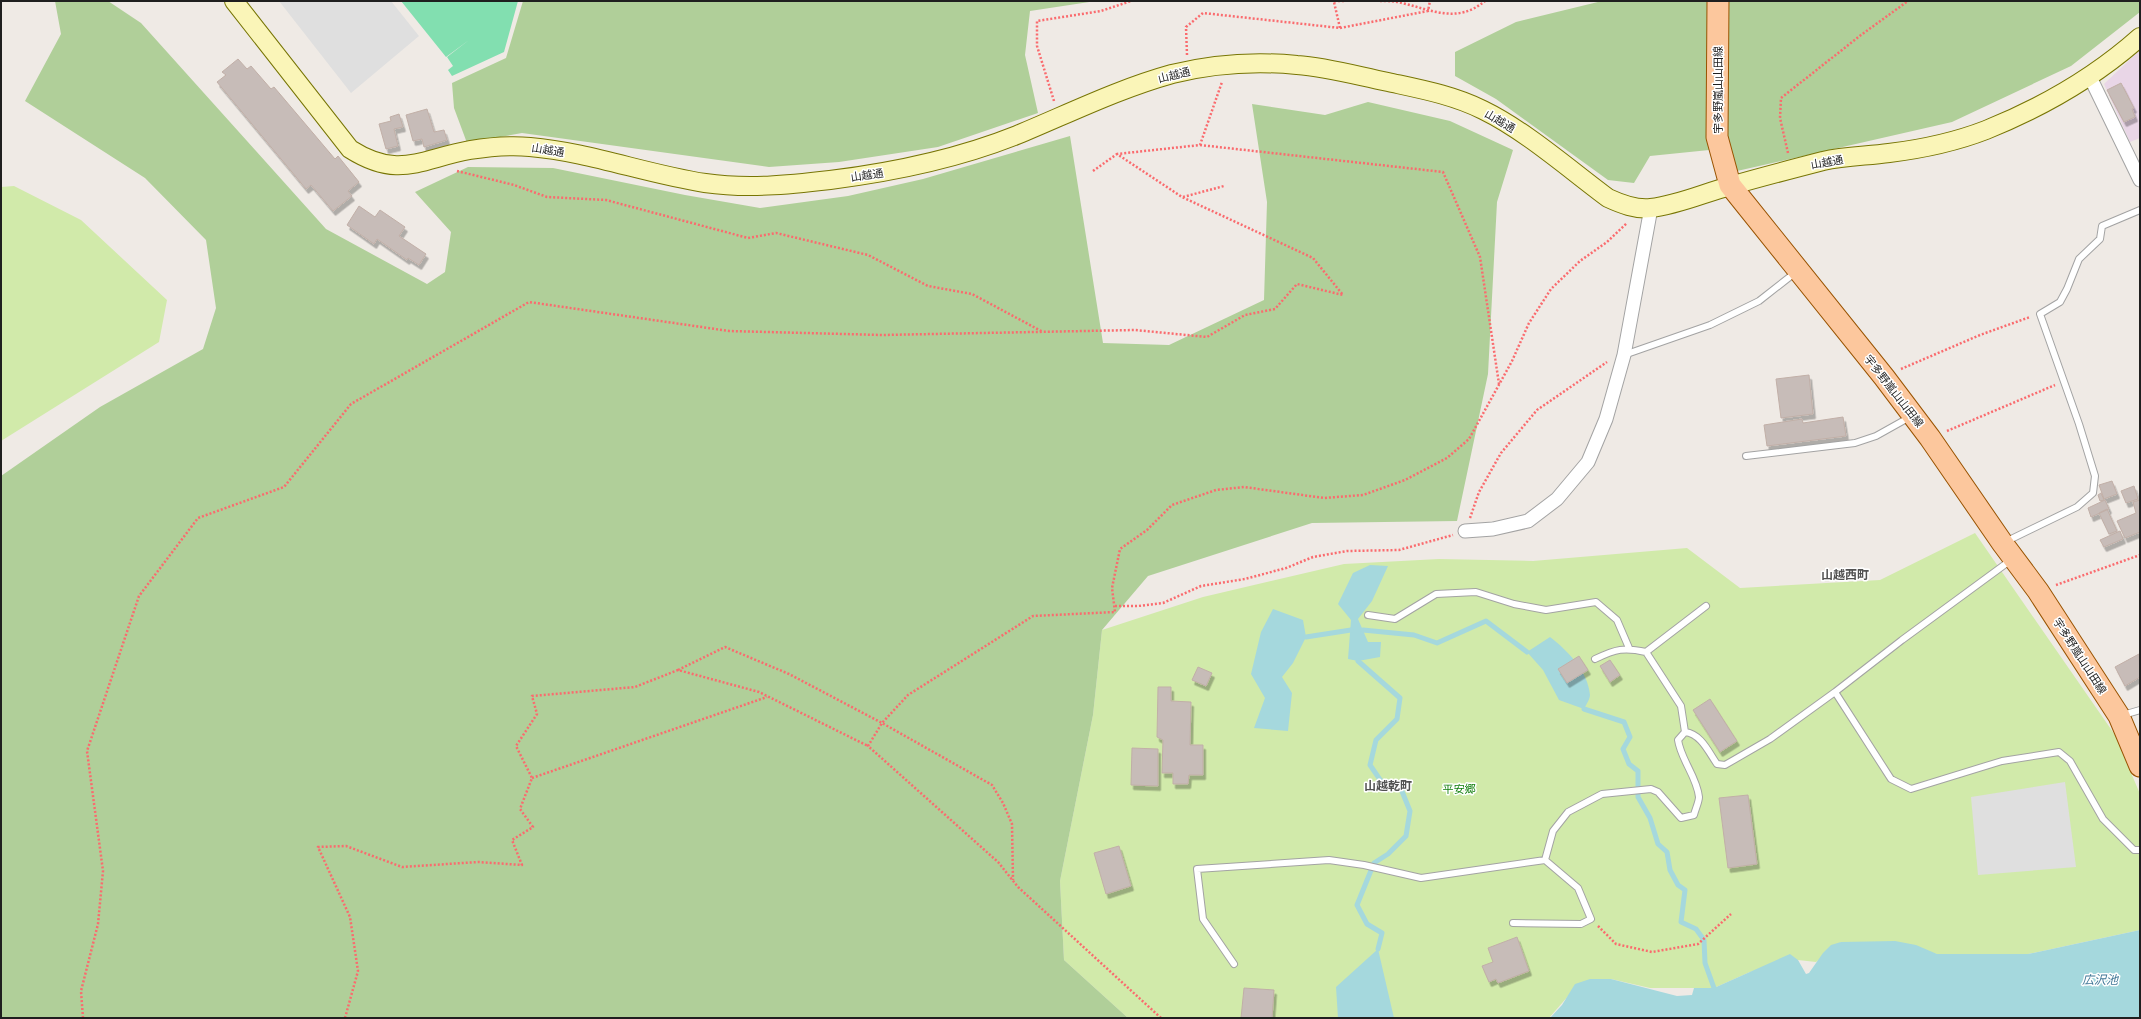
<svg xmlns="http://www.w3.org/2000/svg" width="2141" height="1019" font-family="'PT Sans','Noto Sans JP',sans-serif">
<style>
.industrial{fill:#e9d6e7}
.grass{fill:#d1eaaa}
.forest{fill:#b0cf99}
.pitch{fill:#82dfb0}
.parking{fill:#dfdfdf}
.water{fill:#a5d8dd}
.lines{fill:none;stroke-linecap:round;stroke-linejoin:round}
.stream{stroke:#a5d8dd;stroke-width:5}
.building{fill:#c7bcb8;stroke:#c1afa7;filter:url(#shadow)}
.lane-casing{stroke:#a3a3a3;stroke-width:8}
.street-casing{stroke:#a3a3a3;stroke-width:15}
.secondary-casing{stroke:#777504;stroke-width:20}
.primary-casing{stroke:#995300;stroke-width:23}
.path{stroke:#fa6b6e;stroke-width:2.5;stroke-dasharray:2 2;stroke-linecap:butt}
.lane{stroke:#fff;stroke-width:6}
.street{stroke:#fff;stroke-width:13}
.secondary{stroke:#faf5b8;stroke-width:18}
.primary{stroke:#fcc79d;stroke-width:21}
.labels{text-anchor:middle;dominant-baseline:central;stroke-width:3;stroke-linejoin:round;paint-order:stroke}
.street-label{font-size:11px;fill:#1f1f1f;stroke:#fff}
.park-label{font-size:11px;fill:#107e0b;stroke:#fff}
.neighbourhood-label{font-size:12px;font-weight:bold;fill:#525252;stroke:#fff}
.water-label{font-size:12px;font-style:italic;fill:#417797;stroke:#fff}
</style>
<defs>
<filter id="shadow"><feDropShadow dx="2.5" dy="4.5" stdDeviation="0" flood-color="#0004"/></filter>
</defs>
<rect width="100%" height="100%" fill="#efeae5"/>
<!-- industrial -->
<path class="industrial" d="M2140 50V138L2130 142 2104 84Z"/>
<!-- grass -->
<path class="grass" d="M14 186 81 220 167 300 159 342 1 441V187Z
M1975 533 2115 735 2140 794V930L2028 954H1937L1841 942 1816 962 1798 960 1750 972 1714 988H1650L1611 979 1569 995 1549 1018H1128L1064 960 1060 881 1093 715 1102 630 1203 597 1344 564 1439 559 1533 561 1687 548 1740 588 1880 580Z"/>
<!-- forest -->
<path class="forest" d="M55 1H108L141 23 326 229 427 284 445 272 451 232 415 192 468 167 553 168 685 195 760 208 848 196 923 179 1070 136 1103 343 1169 345 1264 300 1267 202 1252 104 1325 115 1368 102 1450 121 1513 150 1497 202 1488 374 1457 521 1312 523 1148 576 1102 630 1093 715 1060 881 1064 960 1128 1018H1V476L100 407 203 349 216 308 206 240 145 178 25 101 61 34Z
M523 1H1096L1030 11 1025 55 1038 113 938 147 839 162 769 167 522 133 467 143 454 108 452 83 506 58Z
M1602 1H2140V12L2071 66 1952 122 1737 171 1729 148 1650 156 1634 183 1608 180 1496 99 1455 76V52L1516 22Z"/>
<!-- pitch -->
<path class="pitch" d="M401 1H518L504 52 452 76 448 70 453 66 447 57 469 40 446 57Z"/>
<!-- parking -->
<path class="parking" d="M279 1H391L419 36 351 93Z
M2065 782 2076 867 1978 875 1971 797Z"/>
<!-- water -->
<path class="water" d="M1370 565 1388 566 1372 601 1358 619 1368 642H1381L1380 657 1358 661 1348 659 1351 620 1338 604 1353 573Z
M1273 609 1303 620 1306 637 1293 663 1282 677 1292 693 1288 731 1254 728 1265 698 1251 674 1261 632Z
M1550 637C1567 650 1588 671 1590 695 1590 699 1586 705 1584 709L1559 700 1543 670 1527 652Z
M2140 930V1018H1550L1562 1005 1575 984 1590 979H1611L1677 996 1692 995 1694 988H1714L1790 954 1798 960 1806 974 1809 973 1823 953 1831 945 1841 942 1895 941 1916 945 1937 954H2028Z
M1378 949 1394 1018H1338L1336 987Z"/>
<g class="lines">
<!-- stream -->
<path class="stream" d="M1363 630 1414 635 1437 643 1486 621 1527 652
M1306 637 1351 630
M1358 661 1400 698 1397 719 1376 740 1370 765 1381 781 1399 784 1410 811 1406 836 1388 854 1374 863 1357 905 1367 924 1382 933 1378 949
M1584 709 1624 722 1630 737 1623 749 1629 764 1638 771V797L1650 818 1658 844 1667 852 1670 870 1678 885 1685 890 1681 922 1696 929 1704 940 1705 963 1714 988"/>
</g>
<!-- building -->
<path class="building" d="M238 59 247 69 251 66 271 89 274 87 335 159 338 156 359 182 348 191 352 196 333 211 311 185 306 189 217 82 226 75 222 72Z
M2121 83 2134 108 2132 109 2135 117 2124 122 2107 90Z
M427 109 434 132 444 130 447 140 424 147 422 139 413 141 406 115Z
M399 114 403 127 394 129 398 146 386 149 379 124 391 121 390 117Z
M359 206 375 217 380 210 405 227 399 236 426 254 419 265 408 258 407 260 377 239 374 244 347 225Z
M1809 375 1813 414 1781 418 1776 379Z
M1843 417 1846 436 1767 446 1764 425 1802 419 1803 423Z
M2112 481 2117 494 2104 499 2099 485Z
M2134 486 2138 499 2126 503 2121 491Z
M2101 493 2104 500 2100 501 2098 495Z
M2105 500 2109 509 2091 517 2088 508Z
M2140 500V532L2125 538 2117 521 2136 513 2133 502Z
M2107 509 2117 531 2109 534 2099 513Z
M2120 531 2123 539 2104 547 2100 540Z
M2139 654 2140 677 2125 686 2115 667Z
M1579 656 1588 670 1567 683 1558 669Z
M1610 660 1620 675 1610 682 1600 666Z
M1198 667 1212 673 1206 686 1192 680Z
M1158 687H1171V701L1191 702 1190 745H1203V775H1189L1188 784H1173V773H1162L1163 740 1157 737Z
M1710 699 1737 741 1720 752 1693 710Z
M1132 748 1158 749V786L1131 785Z
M1748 795 1757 864 1728 868 1719 798Z
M1119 846 1131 886 1106 894 1094 853Z
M1517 937 1529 971 1498 983 1496 979 1489 982 1482 966 1493 962 1488 948Z
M1244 988 1274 990 1272 1018H1241Z"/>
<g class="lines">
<!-- lane casing -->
<g class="lane-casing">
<path id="lane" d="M1624 355 1710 325 1759 301 1796 272
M1746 456 1855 443 1876 436 1910 417
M2005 542 2077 507 2093 493 2095 476 2079 424 2040 314 2060 302 2067 289 2079 259 2100 239 2102 226 2140 210
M1368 615 1395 619 1436 594 1476 592 1514 604 1546 610 1596 602 1617 620 1629 648
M1595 659C1616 649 1624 647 1646 652
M1835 692 1891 779 1911 789 2002 761 2059 752 2070 761 2103 819 2134 850H2140
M2123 715 2140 710
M1685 732 1681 706 1646 652 1706 606
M1513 923 1581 924 1591 919 1578 888 1545 860
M1234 964 1203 919 1197 869 1329 860 1364 865 1421 878 1545 860 1553 831 1568 812 1602 794 1651 789 1658 792 1681 818 1694 815C1695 810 1699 802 1699 797 1697 777 1681 760 1678 740L1685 732C1701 734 1708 751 1717 764L1725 765 1770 739 1835 692 1902 640 2011 560"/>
</g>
<!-- street casing -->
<g class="street-casing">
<path id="street" d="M2090 77 2140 180
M1465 531 1493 529 1528 521 1557 499 1588 462 1606 419 1624 355 1651 208"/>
</g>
<!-- secondary casing -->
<g class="secondary-casing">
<path id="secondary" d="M234 1 350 149C399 180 420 159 470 150 489 147 510 145 530 147 589 152 646 174 705 183 747 189 788 185 830 180 894 172 957 159 1017 135 1068 114 1118 89 1172 74 1212 64 1255 61 1297 65 1327 67 1358 76 1388 82 1420 89 1453 95 1483 110 1526 131 1569 169 1608 198 1621 204 1636 210 1651 208 1678 205 1704 193 1730 186 1761 177 1792 169 1823 161 1845 156 1867 156 1889 153 1922 149 1955 142 1986 130 2043 107 2094 78 2140 37"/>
</g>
<!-- primary casing -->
<g class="primary-casing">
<path id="primary" d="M1718 1 1717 137 1730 185 1884 377 1930 438 2003 544 2038 591 2119 716 2140 766"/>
</g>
<!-- path -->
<path class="path" d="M1334 1H1346
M1380 1C1387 1 1395 1 1402 3 1432 10 1457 24 1485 1
M1340 28 1428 11 1430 1
M1187 55 1186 27 1203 13 1340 28 1334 2
M1054 101 1037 46V21L1101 11 1131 1
M1200 145 1443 172 1480 257 1499 384
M1788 153 1780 118 1781 98 1861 35 1908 1
M457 171 514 185 547 197 606 200 748 238 776 233 868 255 928 286 972 294 1043 332
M1093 171 1117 154
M1183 197 1224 186
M1901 369 1980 335 2030 317
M1947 431 2055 385
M1470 518 1479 492 1501 453 1537 410 1607 362
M2056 585 2140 555
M1115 606H1138L1163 603 1201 586 1245 579 1286 568 1313 557 1347 551 1399 550 1453 535
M678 670 725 647 789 674 882 723 992 785 1003 803 1012 824 1013 880
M532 778 767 697
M1598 926 1616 944 1652 952 1698 944 1731 914
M83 1018 81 991 98 924 103 871 87 751 139 596 198 518 284 487 351 404 529 302 729 331 882 335 1135 330 1207 337 1245 315 1275 309 1297 284 1343 295 1313 258 1182 197 1117 154 1200 145 1222 82
M345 1018 358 971 350 917 318 847 346 846 402 867 478 862 522 865 512 840 533 827 520 809 532 778 516 746 537 714 532 696 635 687 678 670 759 692 868 746
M1161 1018 1018 887 998 862 868 746 882 723 908 695 1033 616 1115 612 1112 588 1120 549 1147 530 1172 505 1216 490 1244 487 1324 498 1363 495 1405 480 1447 458 1469 439 1512 361 1529 323 1551 289 1580 261 1607 242 1627 223"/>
<!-- lane -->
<use href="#lane" class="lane"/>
<!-- street -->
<use href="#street" class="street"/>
<!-- secondary -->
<use href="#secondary" class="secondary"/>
<!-- primary -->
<use href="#primary" class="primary"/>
</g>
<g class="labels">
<!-- street labels -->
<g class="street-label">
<text transform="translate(1174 75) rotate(-14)">山越通</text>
<text transform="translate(1718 90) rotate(-90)">宇多野嵐山山田線</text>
<text transform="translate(1500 121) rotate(31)">山越通</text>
<text transform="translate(548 150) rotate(9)">山越通</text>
<text transform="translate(1827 162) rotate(-10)">山越通</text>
<text transform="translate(867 175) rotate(-8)">山越通</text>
<text transform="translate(1894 391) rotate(52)">宇多野嵐山山田線</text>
<text transform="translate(2080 656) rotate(57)">宇多野嵐山山田線</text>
</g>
<!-- park labels -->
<g class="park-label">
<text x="1459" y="789">平安郷</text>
</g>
<!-- neighbourhood labels -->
<g class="neighbourhood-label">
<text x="1845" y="574">山越西町</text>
<text x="1388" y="785">山越乾町</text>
</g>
<!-- water labels -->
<g class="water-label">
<text x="2100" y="979">広沢池</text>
</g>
</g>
<!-- border -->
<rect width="2141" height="1019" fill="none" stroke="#1f1f1f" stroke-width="4"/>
</svg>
